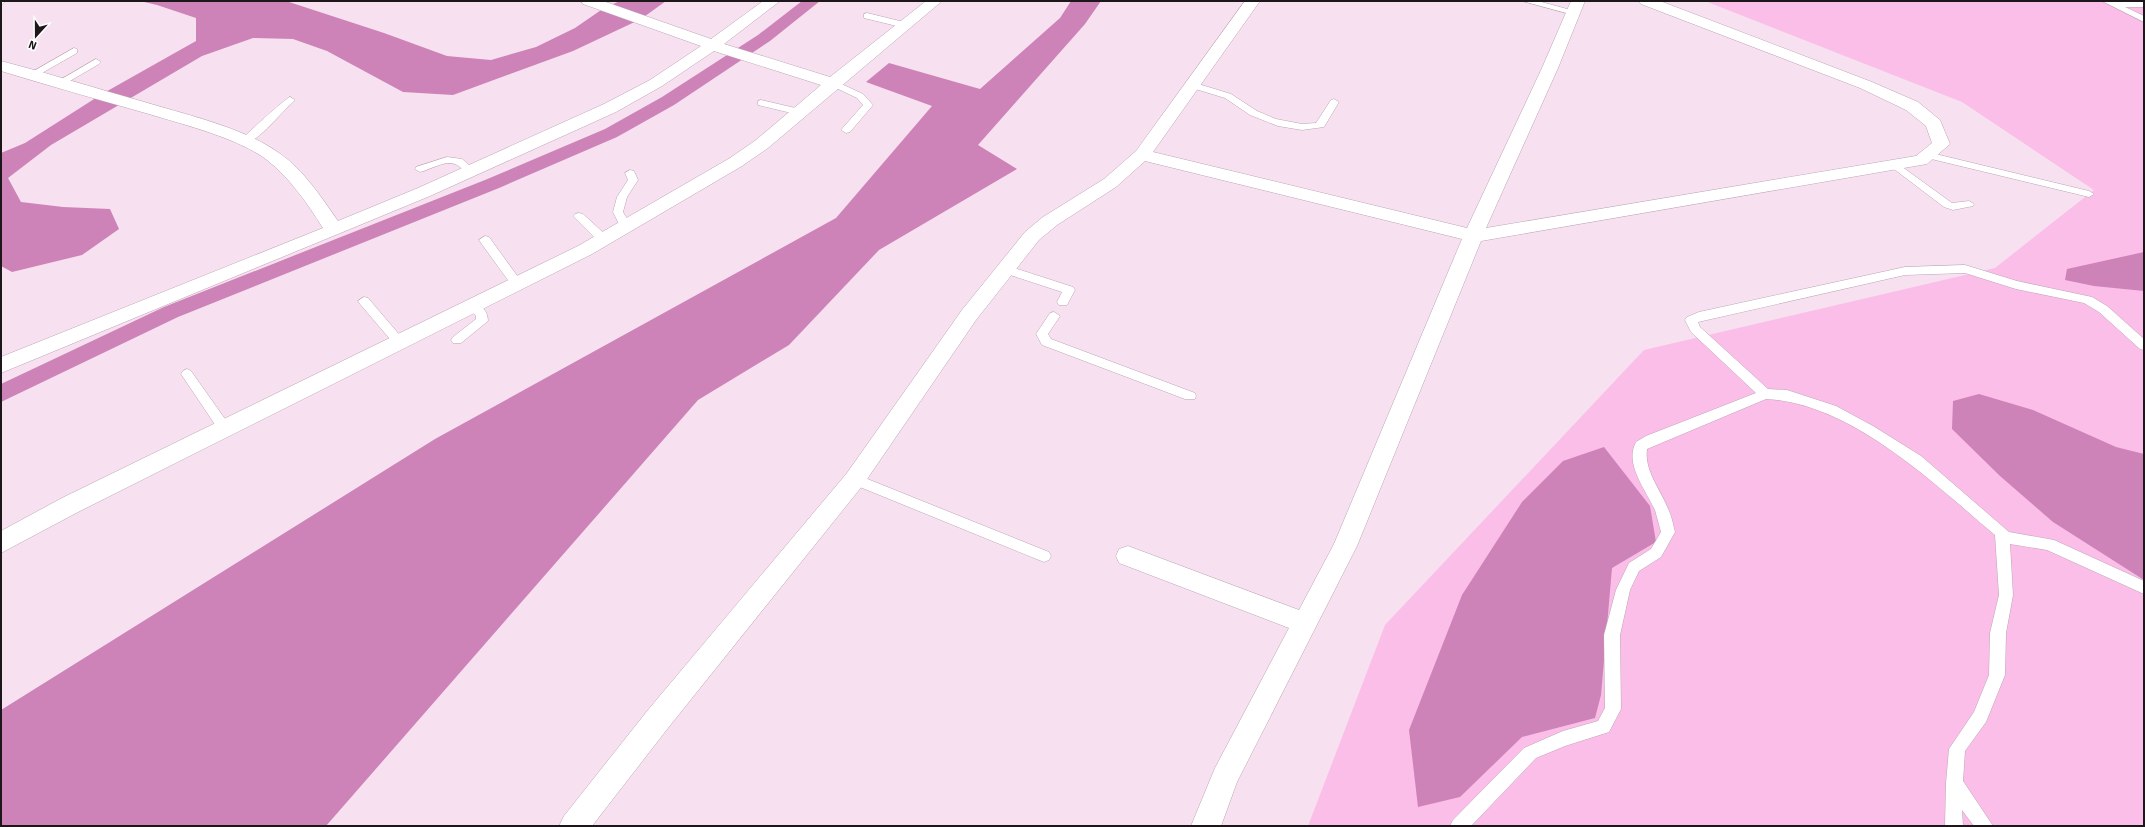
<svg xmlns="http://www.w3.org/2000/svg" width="2145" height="827" font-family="Signika,sans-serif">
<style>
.green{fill:#fbbee8}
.water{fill:#cd83b8}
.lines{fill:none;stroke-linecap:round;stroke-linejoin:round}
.canal{fill:#cd83b8;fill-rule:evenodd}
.lane-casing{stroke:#bba6b4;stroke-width:1}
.street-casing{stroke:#bba6b4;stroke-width:1}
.lane{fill:#fff;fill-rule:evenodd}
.street{fill:#fff;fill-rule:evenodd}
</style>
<rect width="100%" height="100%" fill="#f7e0ef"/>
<!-- green -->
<path class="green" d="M1705 1H2144V826H1308L1385 625 1644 350 1995 268 2094 190 1962 102Z"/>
<!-- water -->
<path class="water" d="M140 1H286L384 33 447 56 491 60 536 47 575 28 604 8 620 1H666L641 19 573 51 453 95 403 92 327 51 293 39 253 38 202 56 51 145 8 178 21 202 63 207 110 209 119 229 82 255 12 272 1 266V153L25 143 102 94 196 41V18L157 5Z
M1071 1H1101L1085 24 978 145 1017 169 879 250 789 345 698 400 326 826H1V710L435 439 836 218 932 106 866 82 889 63 980 89 1060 18Z
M2144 252V291L2094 286 2065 280 2067 269Z
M1979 394 2033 410 2116 447 2144 454V580L2053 522 2000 476 1952 429 1953 401Z
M1604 447 1650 506 1656 542 1612 568 1601 695 1595 718 1522 737 1460 797 1418 807 1409 730 1462 595 1522 502 1563 461Z"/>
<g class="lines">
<!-- canal -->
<path class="canal" d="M802 1H820L770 41 674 105 617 137 499 188 178 317 1 402V384L164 307 485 180 605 129 662 97 758 35Z"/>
<!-- lane casing -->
<g class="lane-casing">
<path id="lane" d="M1 1H6L1 5Z
M1522 1H1538L1578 12 1574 15Z
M2102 1H2144V7H2125L2144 16V22Z
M867 13 908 23 910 25 905 28 864 18V14Z
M74 48 77 49V53L35 77 32 78 27 75Z
M96 59 101 62 99 64 63 85 60 86 55 83Z
M833 80 863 94 873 105 850 132 846 133 841 130 863 105 857 98 830 85 828 83Z
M1192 82 1231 94 1257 111 1276 119 1302 124 1316 123 1331 100 1334 99 1339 102 1324 127 1302 130 1278 126 1250 115 1225 98 1189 87 1187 85Z
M290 97 295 100 293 102C282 111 254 148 240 144L239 142C243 137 286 98 290 97Z
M761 100 804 110 805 112 800 115 758 105V101Z
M1927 152 2089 191 2094 194 2089 197 1923 157 1922 155 1923 153Z
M447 157 462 159 476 171 471 174C464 173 461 166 455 164 444 160 430 170 420 172L415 169 416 167Z
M1894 161 1952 203 1969 201 1974 204 1973 206 1953 210 1944 207 1890 166 1889 164 1890 162Z
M630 170 634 171 638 180 627 197 623 212 632 227 626 231 622 230 613 212 617 197 628 180 625 173Z
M579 213 583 214 608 237 610 240 608 243H600L573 216 575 214Z
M485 236 489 237 521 281 523 284 521 287H513L481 243 479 240Z
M1005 265 1073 287 1075 290 1067 305H1059L1057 302 1062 292 1001 272 999 269Z
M1965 265 2017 281 2092 297 2107 306 2144 339V350L2140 349 2099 312 2084 303 2016 289 1965 273 1905 275 1698 322 1700 327 1768 389 1787 390 1836 406 1873 426 1921 456 2009 532 2054 540 2144 581V594L2047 550 2010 544 2013 595 2006 633 2005 675 1986 722 1965 751 1963 781 1993 826H1974L1962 810 1963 826H1945L1946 783 1949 749 1974 712 1989 675 1990 633 1999 595 1995 535C1933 483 1851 403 1766 399L1647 449C1644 471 1661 490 1669 511 1672 517 1673 525 1675 532L1661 557 1639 571 1630 590 1620 635 1621 709 1609 732 1565 746 1536 758 1471 826H1450L1453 820 1524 748 1563 731 1598 721 1605 708 1604 635 1616 590 1629 563 1651 549 1661 532C1659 525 1657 517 1655 510 1646 490 1624 464 1636 442L1646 436 1756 393 1691 332 1685 320 1687 317 1699 312 1905 267Z
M364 297 368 298 403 339 405 342 403 345H395L360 304 358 301Z
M473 301C481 303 488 312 488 321L461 343H453L451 340 453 337 476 319V316L467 305Z
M1054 312 1060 316 1048 334 1051 339 1195 393 1196 396 1195 399H1185L1042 345 1036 334 1050 313Z
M187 369 191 371 230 426 232 429 230 432H220L183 377 181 374 183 371Z
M855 474 1049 552 1051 556 1049 560 1044 562 1039 560 850 483 848 479 850 475Z"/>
</g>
<!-- street casing -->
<g class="street-casing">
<path id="street" d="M581 1H603L711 39 763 1H780L724 44 830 77 926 1H942L768 148 742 166 592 254 78 512 1 553V531L62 498 578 246 730 158 756 140 821 85 714 51 662 86 616 112 430 196 1 373V357L323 228C307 203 290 178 267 160 238 138 185 125 149 114 100 100 50 86 1 71V61C48 73 94 88 141 101 183 114 243 127 279 153 304 170 321 197 338 221L418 188 604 104 650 80 701 46 583 4Z
M1245 1H1260L1153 152 1467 228 1542 68 1571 1H1585L1558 68 1486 228 1916 156 1932 143 1926 126 1906 110 1860 88 1641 4 1639 1H1660L1872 82 1918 102 1940 120 1950 144 1927 164 1921 165 1481 241 1357 546 1237 782 1221 826H1191L1215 768 1289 628 1119 563 1116 556 1119 549 1128 546 1299 610 1334 544 1462 239 1145 161 1116 187 1057 225 1039 240 976 320 863 485 668 728 592 826H559L564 816 648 710 847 473 962 310 1025 232 1043 217 1104 179 1136 151Z"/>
</g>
<!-- lane -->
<use href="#lane" class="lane"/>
<!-- street -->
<use href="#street" class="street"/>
</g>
<!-- border -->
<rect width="2145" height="827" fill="none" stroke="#1d161b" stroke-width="4"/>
<!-- north arrow -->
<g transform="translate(36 36) rotate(201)" stroke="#ffffff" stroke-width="3" paint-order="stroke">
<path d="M0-3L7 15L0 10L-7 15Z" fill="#1d161b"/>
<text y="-6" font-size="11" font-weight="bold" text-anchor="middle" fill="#1d161b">N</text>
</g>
</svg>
